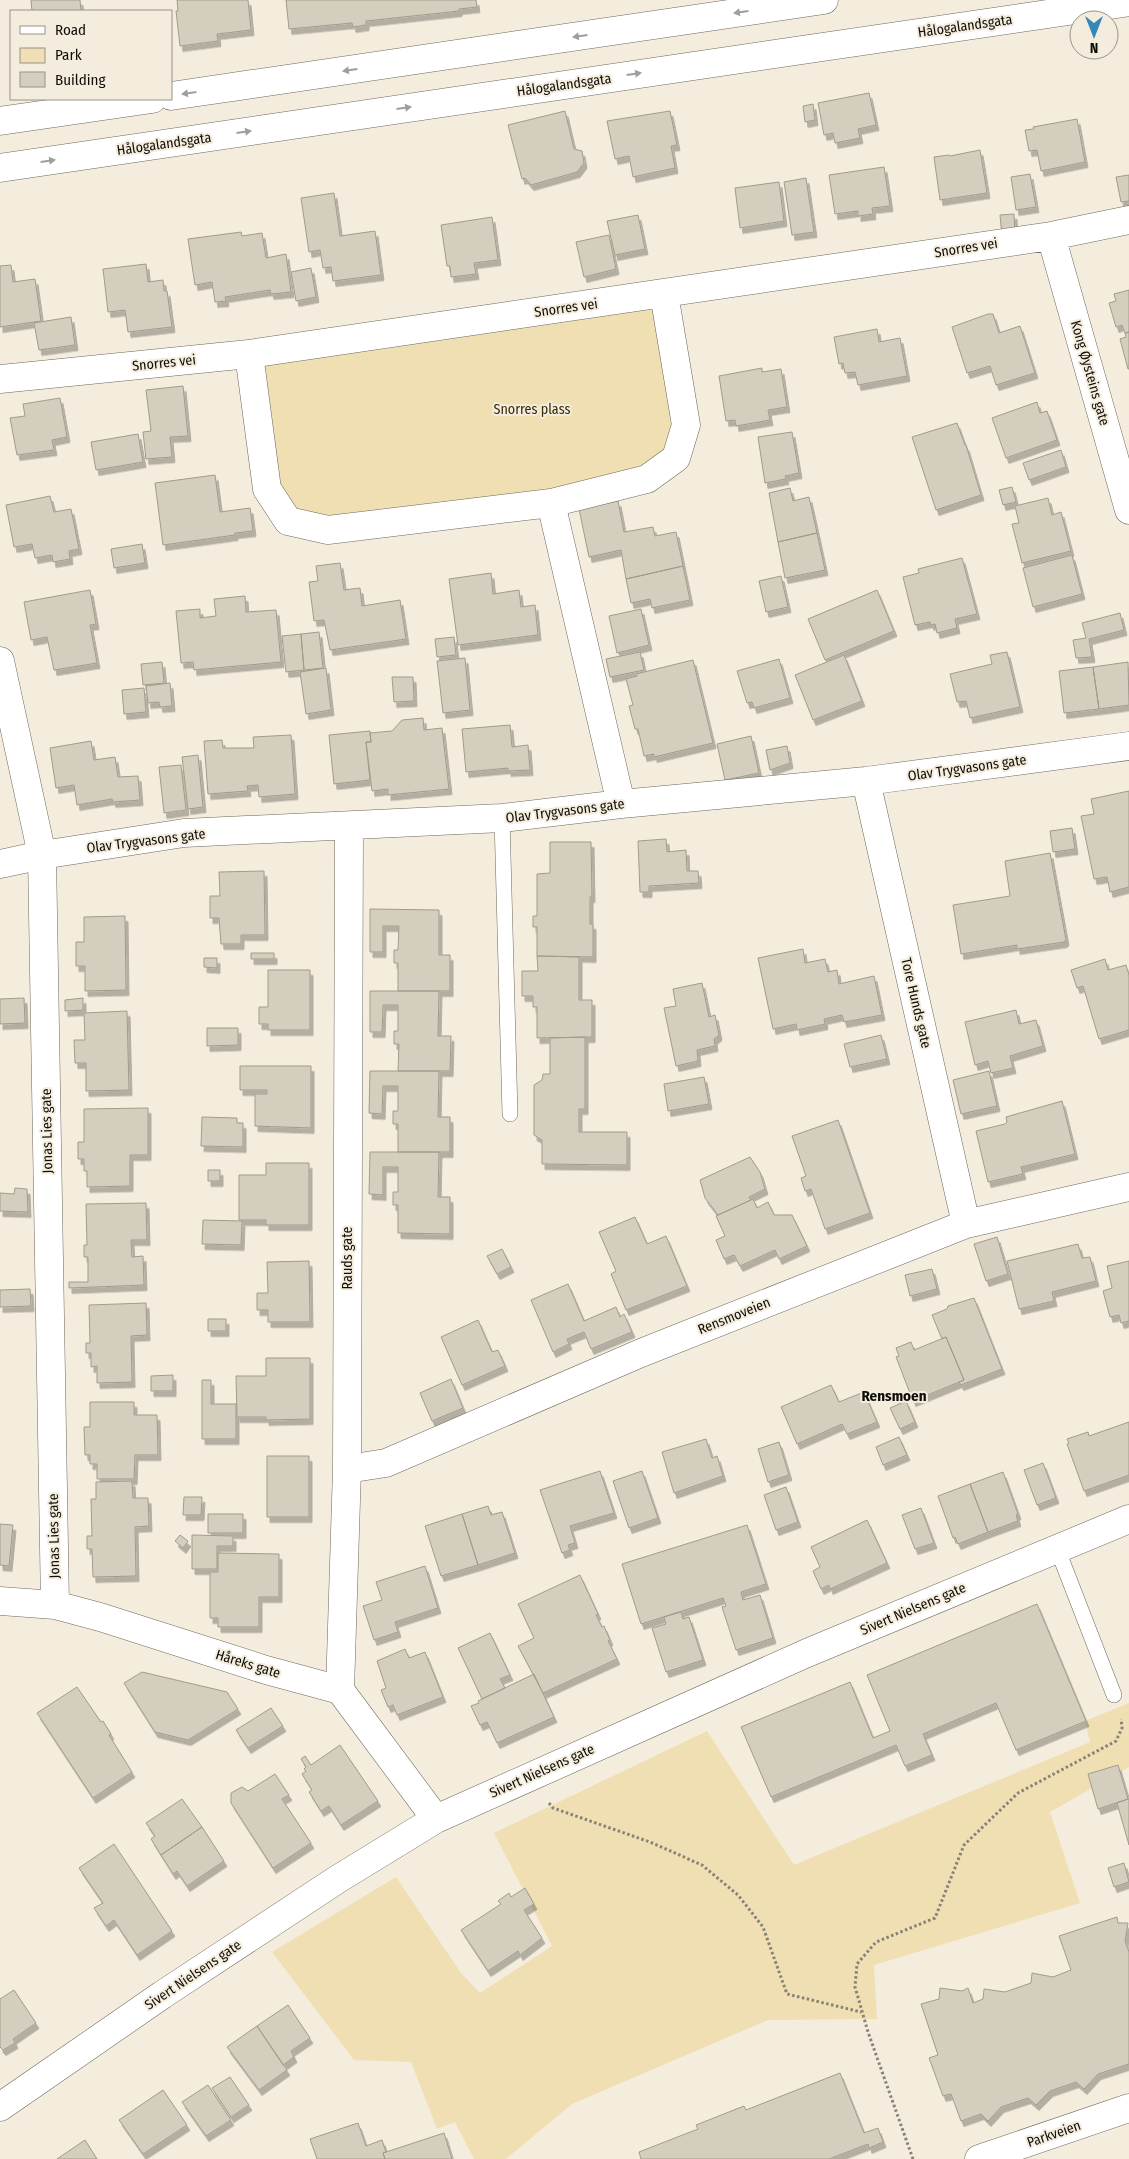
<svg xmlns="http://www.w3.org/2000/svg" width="1129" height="2159" font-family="'Fira Sans Condensed',sans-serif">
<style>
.green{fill:#f0dfb3}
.building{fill:#d4cebe;stroke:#a19b8c;filter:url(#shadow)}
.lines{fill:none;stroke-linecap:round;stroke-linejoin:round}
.lane-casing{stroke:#6d685a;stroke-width:16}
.street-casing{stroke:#6d685a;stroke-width:29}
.secondary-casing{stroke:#6d685a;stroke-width:29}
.path{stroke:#868277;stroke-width:3;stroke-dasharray:2.5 2.5;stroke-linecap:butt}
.lane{stroke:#fff;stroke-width:15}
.street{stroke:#fff;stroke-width:28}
.secondary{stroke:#fff;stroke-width:28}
.oneway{fill:#9f9e9c}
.labels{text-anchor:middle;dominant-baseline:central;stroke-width:4;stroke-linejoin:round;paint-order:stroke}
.street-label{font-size:14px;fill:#0f0d08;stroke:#f4eddd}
.park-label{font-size:14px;fill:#372a05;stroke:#f4eddd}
.neighbourhood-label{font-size:15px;font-weight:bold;fill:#0f0d08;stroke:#f4eddd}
</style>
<defs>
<filter id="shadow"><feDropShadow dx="3" dy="5.5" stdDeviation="0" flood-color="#0004"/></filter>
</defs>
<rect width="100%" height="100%" fill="#f4eddd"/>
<!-- green -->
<path class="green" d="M664 294 686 425 647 479 288 521 249 354Z
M1129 1703V1767L1050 1812 1080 1903 874 1965 877 2019 768 2020 572 2104 506 2159H474L455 2122 437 2129 411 2062 354 2060 272 1952 396 1877 461 1973 480 1993 552 1946 494 1833 707 1731 794 1865 1090 1742 1085 1721Z"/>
<!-- building -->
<path class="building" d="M31 0H80L81 11H32Z
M177 0H248L251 30 217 34 218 41 180 46 176 11H178Z
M286 0H476L477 7 459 9V11L366 21V25L353 27 352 23 289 29Z
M869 93 876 125 858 129 860 138 835 143 833 133 824 135 818 103Z
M813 104 815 120 805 122 803 106Z
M565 111 574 149 582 151 584 163 577 172 531 185 525 178 522 179 508 125Z
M670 111 677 145 671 146 675 168 633 177 629 156 615 159 607 121Z
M1077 119 1085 162 1041 171 1037 150 1029 151 1025 130 1034 129 1033 127Z
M980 150 987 193 940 200 934 157 949 155 950 156Z
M884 167 890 206 872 208 873 214 858 216V211L835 214 829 175Z
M1030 174 1036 207 1016 210 1011 177Z
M1129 175V201L1121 202 1116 177Z
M806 178 814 232 792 235 784 182Z
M779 182 784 221 740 228 735 188Z
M334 193 340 236 375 231 381 275 333 281 331 267 323 268 320 250 309 252 301 198Z
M1014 214 1015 234 1002 236 1000 215Z
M638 215 645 249 615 255 607 221Z
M492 217 498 260 474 263 476 274 451 277 450 266H447L441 225Z
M241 232 242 236 262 233 266 258 286 254 291 292 271 294 270 290 225 297 226 301 215 302 212 282 195 285 188 239Z
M609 235 616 269 584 277 576 242Z
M146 264 148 282 163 280 164 291H167L172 327 128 332 125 310 108 312 103 269Z
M11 265 13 282 35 279 41 321 0 327V266Z
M311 268 316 297 296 301 291 272Z
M1129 290V332L1125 333 1122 325 1116 327 1109 303 1116 301 1114 294Z
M988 314H993L999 333 1020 326 1035 373 996 385 990 366 967 373 952 327Z
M71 317 75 345 39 350 34 323Z
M877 329 879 342 900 338 907 376 858 385 855 372 845 373 843 363 839 364 834 337Z
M1129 332V369H1128L1120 339 1126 337 1125 333Z
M762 368V372L781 369 787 407 768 410 770 420 736 426 735 420 726 421 719 376Z
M183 386 188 436 170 437 172 457 146 459 143 432 151 431 146 390Z
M60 398 67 437 52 440 54 450 17 455 10 418 25 416 23 404Z
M1037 402 1040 413 1047 411 1057 440 1006 458 992 418Z
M957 423 965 445H966L981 495 936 510 912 437Z
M792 432 799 473 785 476 786 479 765 483 758 437Z
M138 434 143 462 96 470 91 442Z
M1061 450 1066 467 1029 480 1023 463Z
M215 475 220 512 250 508 253 531 235 533V535L163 545 155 483Z
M1012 487 1016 502 1003 505 999 490Z
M790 488 793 501 809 497 817 533 778 542 769 493Z
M50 496 54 512 71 509 79 549 69 551 70 559 53 562 52 555 35 558 32 544 14 547 6 505Z
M1048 498 1052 515 1061 512 1071 551 1022 563 1012 524 1019 523 1015 506Z
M618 501 624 532 653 527 655 536 676 532 683 566 626 579 621 550 589 557 579 509Z
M817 533 825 570 785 578 778 542Z
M142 544 145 563 114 568 111 549Z
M1072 555 1082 594 1033 607 1023 568Z
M962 558 977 614 955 619 957 628 937 633 935 624 931 625 930 622 915 625 903 577 919 573 918 569Z
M340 563 344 590 360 588 362 606 400 600 406 639 330 650 324 620 314 621 309 582 318 581 316 566Z
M683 566 690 600 652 608 650 599 631 603 626 579Z
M491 573 493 594 519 590 521 607 535 605 538 635 458 645 449 579Z
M781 576 788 607 766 612 759 581Z
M90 590 96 624 90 625 97 663 54 670 47 637 31 640 24 602Z
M877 590 894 631 825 660 808 619Z
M245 596 246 612 276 610 281 662 194 670 193 662 181 663 176 611 200 609V618L216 616 214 599Z
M641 609 649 645 617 653 609 616Z
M1120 613 1124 630 1089 639 1092 657 1076 658 1073 640 1086 638 1082 623Z
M319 632 323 668 304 670 301 634Z
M301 634 304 670 286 672 282 636Z
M454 637 456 655 437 657 435 639Z
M640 652 644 670 610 677 606 659Z
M1007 652 1020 707 970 718 966 701 957 702 950 674 992 664 990 655Z
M844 655 862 701 813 720 795 675Z
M465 658 470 710 443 713 437 661Z
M779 659 790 698 754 708 752 702 747 703 737 671Z
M693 660 713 743 654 757V754L644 756 638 729H635L629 706 633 705 626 679 637 676 636 674Z
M162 662 164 683 143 685 141 664Z
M1128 662 1129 705 1099 709 1093 667Z
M1093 667 1099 709 1064 713 1059 671Z
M326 668 331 710 306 714 300 672Z
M392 677H413L414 701 394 702Z
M170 683 172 706 160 707 159 702 148 703 146 686Z
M144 688 146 712 124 714 122 690Z
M423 718 424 730 442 728 449 789 388 795V789L372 791 366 742H371L370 733 392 731 402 720Z
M510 725 512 747 528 745 530 770 508 771V768L466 772 462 729Z
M370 731 371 742H366L370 780 334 784 329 735Z
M291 735 295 794 259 797 258 785 247 786 248 791 208 794 204 741 222 740 223 748H254L253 737Z
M751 736 759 773 725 780 717 744Z
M91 741 94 760 115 757 118 777 138 776 140 800 113 802 112 799 77 805 74 785 56 788 50 748Z
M787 746 790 763 770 770 766 750Z
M198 755 203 807 188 809 182 757Z
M181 765 186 810 164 813 159 767Z
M1129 791V887L1110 892 1107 877 1094 879 1081 816 1094 814 1091 799Z
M1072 828 1075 849 1053 852 1050 831Z
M666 839 667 852 686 850 687 871H698L699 883 649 886V892H640L638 841Z
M550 842H591L592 897H590V924H593V957L537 956V927H533V916H537V874L550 873Z
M1050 853 1066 940 1064 942 1017 949V945L961 954 953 905 1010 896 1005 861Z
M264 871 265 935H241V944H221L219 918H210V896H220L219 872Z
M370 909 439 910V955H450V991H398V963H394V950H398L399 926H383V952H370Z
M125 916 126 990 85 991V966H76V942H84V917Z
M803 949 805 963 825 959 828 972 837 970 839 984 874 976 882 1015 844 1022 842 1015 824 1019 825 1024 797 1030 796 1024 773 1029 758 958Z
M251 953H274V959H251Z
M537 956 579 957V1000H592V1037L537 1038V1007H533V996H522V971H538Z
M204 958H217V968L204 967Z
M1105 959 1108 970 1126 965 1129 975V1030L1099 1039 1083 986 1077 988 1071 970Z
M268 970H310V1030H268V1024H259V1007H268Z
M702 983 709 1017 715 1015 719 1035 714 1039 715 1046 697 1050 698 1061 676 1066 664 1008 676 1006 673 989Z
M370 991H439L438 1036H451L450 1071H398L399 1044H394V1031H398V1005H383L382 1032H370Z
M24 998 25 1023 0 1024V999Z
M83 998V1010L65 1011V1000Z
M1016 1010 1019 1024 1036 1020 1043 1046 1010 1056 1013 1068 991 1073 988 1061 975 1065 965 1022Z
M127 1011 129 1090 86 1091V1063H75L74 1040H85L84 1013Z
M207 1028H238V1045L207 1046Z
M881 1035 887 1059 850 1067 844 1044Z
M585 1037V1109H579V1132H627V1165L542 1164V1140L534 1135V1085L542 1080 543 1074H550V1038Z
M240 1066H311V1128L255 1126V1094H267V1090H240Z
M370 1071H439L438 1117H450V1152H398V1124H393V1111H398V1086H383L382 1114 369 1113Z
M989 1071 997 1106 961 1114 953 1080Z
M704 1077 709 1104 668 1111 664 1084Z
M1062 1101 1075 1154 1021 1167 1023 1174 988 1182 976 1131 1005 1124 1007 1122 1006 1117Z
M148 1108V1155H130V1186L87 1187V1171H84V1159H78V1142H84V1109Z
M202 1117 237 1118V1123H243V1147L201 1146Z
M838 1120 870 1213 825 1229 811 1189 805 1191 801 1178 806 1176 792 1136Z
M370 1152H439L438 1197H450V1234L398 1233V1205H393V1192H398V1167H383V1195L369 1194Z
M750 1157 760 1172 765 1189 749 1197 751 1200 718 1215 705 1198 700 1180Z
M266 1163H309V1225H266V1220H239V1175H266Z
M208 1170H220V1181H208Z
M15 1188 27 1189 28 1212 0 1211V1193L14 1194Z
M753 1199 757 1208 768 1202 774 1215H792L807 1246 779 1259 775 1250 740 1266 734 1255 724 1259 716 1240 725 1236 716 1216Z
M146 1203 147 1240H131L132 1257 143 1256 144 1285 69 1288V1282H88V1257H84V1245H87L86 1204Z
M635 1217 647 1244 666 1236 687 1286 626 1310 611 1274 616 1271 599 1232Z
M203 1220 242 1221 241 1245 202 1244Z
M997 1237 1008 1274 986 1281 974 1244Z
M1078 1244 1082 1258 1090 1257 1096 1281 1052 1292 1054 1301 1019 1309 1007 1261Z
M502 1249 511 1267 497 1274 487 1256Z
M309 1261 310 1322H268V1310H257V1293H268L267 1262Z
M1129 1261V1321L1121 1323 1119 1315 1110 1317 1103 1291 1112 1288 1107 1266Z
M932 1269 937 1289 910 1296 905 1275Z
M568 1284 584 1321 616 1307 620 1317 624 1314 632 1332 591 1349 584 1332 567 1339 569 1344 553 1352 531 1300Z
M30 1289 31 1306 0 1307V1290Z
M974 1298 1002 1369 961 1385 959 1382 964 1380 946 1337 942 1339 932 1315 947 1309 948 1306Z
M146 1303 147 1335 131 1336 132 1382 97 1383V1366L91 1367V1353H86V1343H90L89 1305Z
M208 1319H226V1331H208Z
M478 1320 492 1352 498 1350 505 1366 462 1385 441 1337Z
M946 1337 964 1380 913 1401 896 1357 899 1356 896 1348 911 1342 914 1350Z
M266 1358H310V1419L266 1420V1417H237L236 1376H266Z
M173 1375V1391H151V1376Z
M451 1379 463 1408 432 1421 420 1393Z
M202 1380H211V1404H236V1439H202Z
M831 1385 839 1402 864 1392 877 1422 847 1434 842 1424 797 1444 781 1407Z
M906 1401 915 1422 900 1429 890 1408Z
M90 1402H134V1415H157L158 1455H135L134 1479H97V1464H90V1455H85L84 1427H90Z
M1129 1422V1475L1084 1491 1067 1444 1069 1443 1067 1439 1088 1432 1089 1436Z
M899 1437 907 1455 883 1465 876 1447Z
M706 1439 712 1458 717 1456 723 1476 674 1493 662 1452Z
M779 1442 789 1475 768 1482 758 1449Z
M267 1456H309V1517H267Z
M1043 1463 1056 1498 1037 1505 1024 1470Z
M600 1471 614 1513 570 1526 575 1543 568 1545 570 1550 562 1553 540 1490Z
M642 1471 658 1518 629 1528 613 1481Z
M1003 1472 1018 1514 1016 1515 1018 1521 988 1532 970 1484Z
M132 1481 133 1498H148L149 1526 135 1527 136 1576 93 1577 92 1549H87V1536H92L91 1499H96V1482Z
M970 1484 988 1532 958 1544 955 1537 953 1538 938 1496Z
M786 1487 798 1522 776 1530 764 1495Z
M184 1497H202L201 1515H183Z
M488 1506 491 1515 502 1512 515 1553 478 1565 462 1514Z
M921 1508 934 1543 915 1549 902 1515Z
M208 1514H243V1533H208Z
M462 1514 478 1565 441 1576 425 1526Z
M867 1520 887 1563 830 1589 829 1585 821 1589 813 1571 820 1567 811 1547Z
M0 1524 13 1525 9 1566 0 1565Z
M747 1525 766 1584 741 1592 743 1600 760 1595 773 1638 736 1650 722 1607 726 1606 723 1598 641 1624 622 1564Z
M180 1535 188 1541 183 1548 175 1541Z
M192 1535 233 1536V1546H217V1569H192Z
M218 1553 279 1554V1597H259V1627H218V1618H210V1572H218Z
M425 1566 438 1608 395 1622 398 1632 374 1640 363 1606 382 1600 376 1582Z
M580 1575 598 1614 596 1615 602 1627 604 1626 610 1640 608 1641 617 1659 543 1693 518 1646 534 1638 518 1604Z
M1037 1604 1086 1721 1016 1750 996 1703 923 1734 932 1755 905 1766 896 1745 771 1797 741 1727 850 1682 873 1738 890 1731 867 1675Z
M681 1612 683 1619 689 1617 703 1660 666 1672 652 1628 666 1624 664 1617Z
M490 1633 510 1675 500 1679 505 1688 482 1699 458 1648Z
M405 1649 409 1658 425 1652 443 1697 397 1715 393 1705 388 1707 381 1690 386 1688 377 1661Z
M142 1672 227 1692 238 1709 188 1740 155 1732 124 1683Z
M534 1674 554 1717 497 1743 487 1722 480 1725 471 1706 479 1703 478 1701 482 1699Z
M77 1687 101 1722 103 1721 111 1734 109 1735 132 1772 93 1798 37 1713Z
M271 1708 283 1726 248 1748 236 1730Z
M340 1745 378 1801 341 1825 329 1806 321 1811 309 1792 312 1790 302 1774 306 1771 304 1769 306 1767 301 1759 305 1756 311 1765Z
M1118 1765 1128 1799 1098 1809 1088 1774Z
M275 1774 289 1795 282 1799 311 1843 273 1868 231 1803V1793L242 1787 248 1791Z
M182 1799 202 1827 161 1855 151 1839 155 1836 146 1823Z
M1128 1799H1129V1845L1117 1803Z
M202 1827 224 1861 187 1886 177 1871 173 1874 161 1855Z
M114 1844 172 1931 137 1955 114 1920 106 1926 94 1908 103 1903 79 1868Z
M1124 1863 1129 1882 1114 1887 1108 1868Z
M525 1888 534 1904 524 1910 542 1938 520 1955 518 1951 488 1971 461 1930 501 1904 498 1901 509 1893 511 1897Z
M1117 1917 1118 1923H1128L1125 1941 1129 1952V2064L1098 2074 1084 2089 1076 2082 1050 2091 1036 2105 1028 2098 1001 2107 988 2121 981 2114 961 2121 951 2094 943 2096 929 2058 938 2055 921 2004 939 1999 940 1988 962 1991 968 1988 973 2003 983 1999 984 1989 1005 1992 1031 1983 1032 1973 1053 1977 1071 1970 1059 1936Z
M14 1990 36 2023 13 2039 15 2043 3 2050 0 2047V1999Z
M288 2005 310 2038 291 2051 294 2057 283 2065 257 2026Z
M257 2026 287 2070 259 2090 227 2047Z
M840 2073 864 2133 878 2128 883 2142 869 2148 868 2144 829 2159H641L639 2152 698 2129 696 2125 744 2106 746 2110Z
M230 2077 249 2105 231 2117 212 2088Z
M208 2085 231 2120 206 2136 182 2102Z
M163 2090 187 2125 143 2154 119 2120Z
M358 2123 366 2146 382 2140 386 2152 383 2153 385 2159H317L310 2139Z
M444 2133 452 2159H385L383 2153Z
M85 2140 97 2159H57Z"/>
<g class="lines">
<!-- lane casing -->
<g class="lane-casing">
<path id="lane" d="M502 818 510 1114
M1057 1548 1114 1695"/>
</g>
<!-- street casing -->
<g class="street-casing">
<path id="street" d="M1051 236 1129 510
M249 354 267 489 288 521 328 530 551 503 647 479 676 458 686 425 664 294
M0 379 249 354 1051 236 1129 220
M551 503 621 804
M0 661 42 855 55 1605
M866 781 966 1224
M0 864 42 855 184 833 502 818 621 804 866 781 1129 746
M347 1469 386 1463 641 1353 966 1224 1129 1187
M0 1601 55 1605 100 1617 266 1670 340 1690 436 1819
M340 1690 347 1469 349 826
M0 2107 162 1995 338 1879 436 1819 807 1653 1129 1519
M979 2159 1129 2108"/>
</g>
<!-- secondary casing -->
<g class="secondary-casing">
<path id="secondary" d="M171 96 824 0
M0 121 152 99
M0 168 1129 2"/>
</g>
<!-- path -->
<path class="path" d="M549 1803 553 1808 650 1842 702 1865 738 1895 763 1927 787 1994 861 2012
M913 2159 868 2032 855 1987 857 1964 876 1942 935 1918 964 1845 1018 1793 1116 1741 1122 1728 1121 1719"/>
<!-- lane -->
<use href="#lane" class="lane"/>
<!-- street -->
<use href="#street" class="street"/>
<!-- secondary -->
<use href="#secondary" class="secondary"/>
</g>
<!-- one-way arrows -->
<defs><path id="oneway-solid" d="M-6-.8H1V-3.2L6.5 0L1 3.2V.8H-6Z" transform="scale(1.25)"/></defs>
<g class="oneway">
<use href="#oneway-solid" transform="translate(741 12) rotate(172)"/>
<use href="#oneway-solid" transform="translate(580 36) rotate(172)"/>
<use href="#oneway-solid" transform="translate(350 70) rotate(172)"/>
<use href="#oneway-solid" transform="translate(634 74) rotate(-8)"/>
<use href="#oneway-solid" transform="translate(189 93) rotate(172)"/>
<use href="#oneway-solid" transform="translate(404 108) rotate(-8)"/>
<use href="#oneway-solid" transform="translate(244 132) rotate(-8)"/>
<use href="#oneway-solid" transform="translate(48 161) rotate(-8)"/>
</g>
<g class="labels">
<!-- street labels -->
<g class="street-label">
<text transform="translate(965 26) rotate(-8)">Hålogalandsgata</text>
<text transform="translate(564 85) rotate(-8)">Hålogalandsgata</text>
<text transform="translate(164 144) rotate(-8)">Hålogalandsgata</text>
<text transform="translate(966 248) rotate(-9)">Snorres vei</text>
<text transform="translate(566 308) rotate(-8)">Snorres vei</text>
<text transform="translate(164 363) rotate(-6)">Snorres vei</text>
<text transform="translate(1090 373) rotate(74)">Kong Øysteins gate</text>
<text transform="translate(967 768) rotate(-8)">Olav Trygvasons gate</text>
<text transform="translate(565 811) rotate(-7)">Olav Trygvasons gate</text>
<text transform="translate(146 841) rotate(-7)">Olav Trygvasons gate</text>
<text transform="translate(916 1003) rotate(77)">Tore Hunds gate</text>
<text transform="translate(47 1131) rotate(-91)">Jonas Lies gate</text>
<text transform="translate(347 1258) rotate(-90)">Rauds gate</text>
<text transform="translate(734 1316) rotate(-22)">Rensmoveien</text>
<text transform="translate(54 1536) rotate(-91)">Jonas Lies gate</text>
<text transform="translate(913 1609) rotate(-23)">Sivert Nielsens gate</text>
<text transform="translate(248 1664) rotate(17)">Håreks gate</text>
<text transform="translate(542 1771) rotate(-24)">Sivert Nielsens gate</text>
<text transform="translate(193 1975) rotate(-34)">Sivert Nielsens gate</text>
<text transform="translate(1054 2134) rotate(-19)">Parkveien</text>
</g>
<!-- park labels -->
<g class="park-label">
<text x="532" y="409">Snorres plass</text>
</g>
<!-- neighbourhood labels -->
<g class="neighbourhood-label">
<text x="894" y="1396">Rensmoen</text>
</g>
</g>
<!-- legend -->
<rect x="10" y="10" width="162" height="90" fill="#f4eddd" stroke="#989388"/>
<rect x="20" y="26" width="25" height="8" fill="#ffffff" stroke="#989388"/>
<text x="55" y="35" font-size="15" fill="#0f0d08">Road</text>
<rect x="20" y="48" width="25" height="15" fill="#f0dfb3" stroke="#989388"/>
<text x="55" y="60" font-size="15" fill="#0f0d08">Park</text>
<rect x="20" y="72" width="25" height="15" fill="#d4cebe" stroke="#989388"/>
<text x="55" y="85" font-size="15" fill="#0f0d08">Building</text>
<!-- north arrow -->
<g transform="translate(1094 35) rotate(180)"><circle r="24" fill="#f4eddd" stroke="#989388"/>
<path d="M0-4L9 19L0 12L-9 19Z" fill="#3687b8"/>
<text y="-8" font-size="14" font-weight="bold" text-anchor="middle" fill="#0f0d08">N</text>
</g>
</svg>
